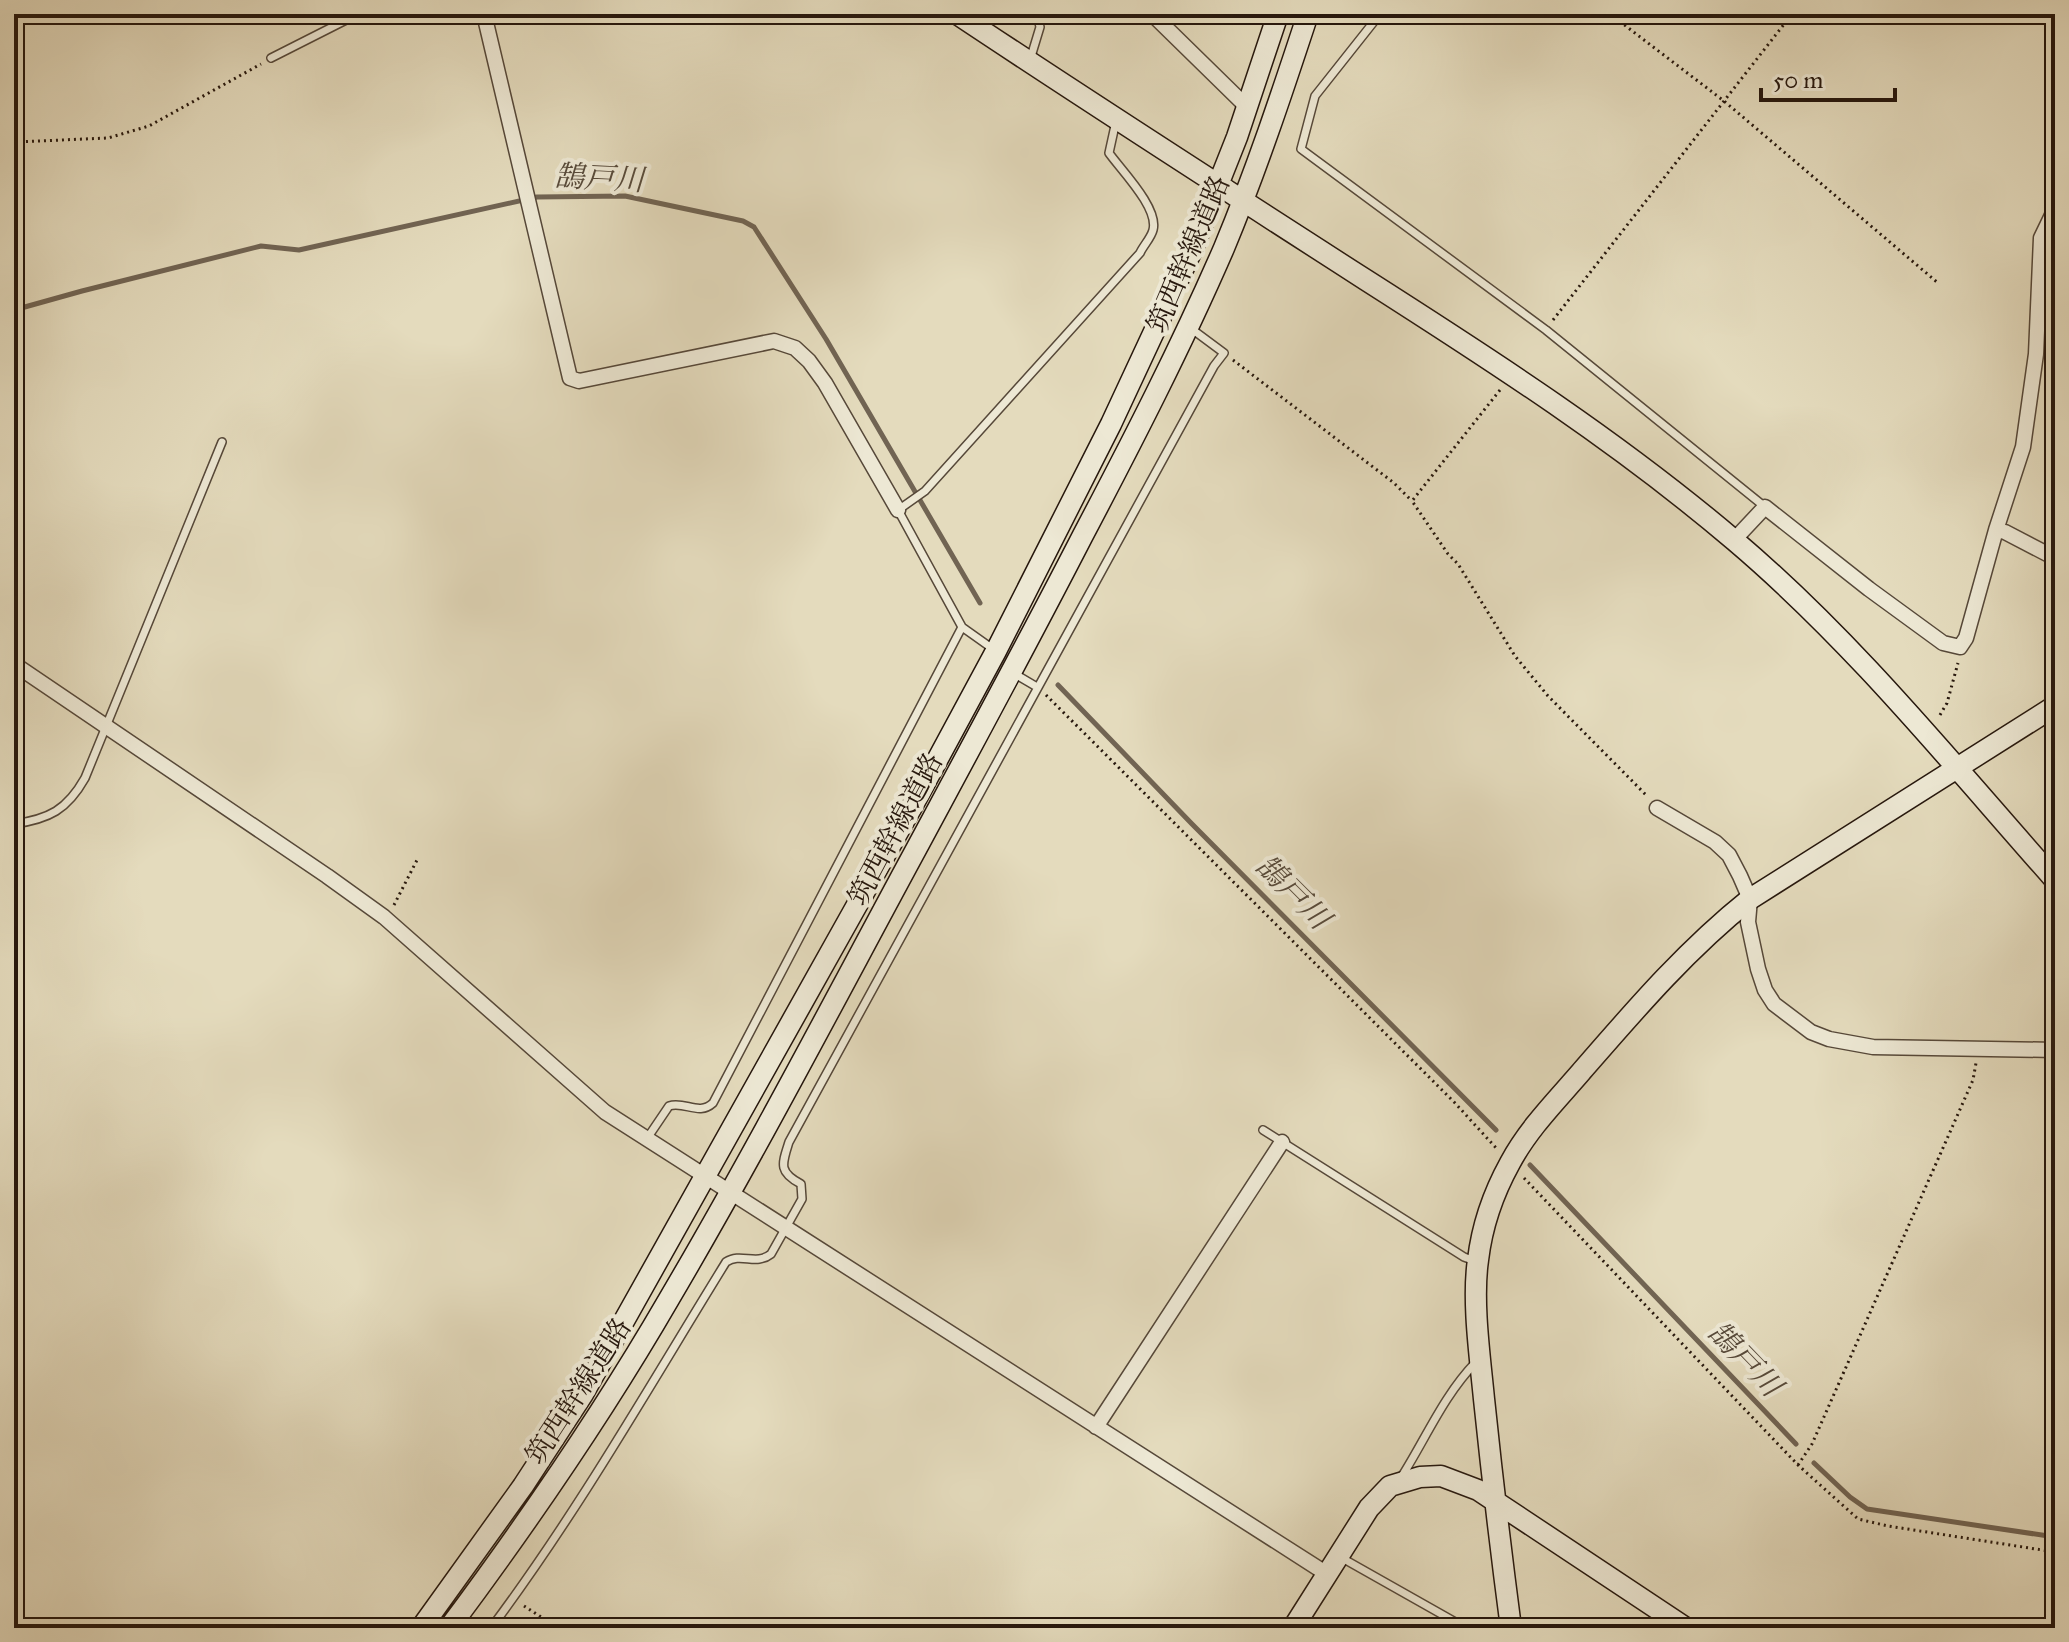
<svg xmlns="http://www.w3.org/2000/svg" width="2069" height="1642" font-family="'IM FELL Great Primer','Noto Serif JP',serif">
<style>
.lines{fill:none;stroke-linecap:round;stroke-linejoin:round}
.stream{stroke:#716453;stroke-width:5}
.lane-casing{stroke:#564839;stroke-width:10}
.street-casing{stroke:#564839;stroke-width:17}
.secondary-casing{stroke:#26170d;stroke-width:23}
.path{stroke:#26170d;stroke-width:3;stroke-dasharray:2 4;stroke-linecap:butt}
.lane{stroke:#ede8d4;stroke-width:7}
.street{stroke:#ede8d4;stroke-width:14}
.secondary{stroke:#ede8d4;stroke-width:20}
.labels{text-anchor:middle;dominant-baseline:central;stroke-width:8;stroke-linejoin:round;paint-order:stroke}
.street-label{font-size:28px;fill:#26170d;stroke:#ede8d4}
.water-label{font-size:30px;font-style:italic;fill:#584b3b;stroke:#ede8d4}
</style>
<rect width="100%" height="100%" fill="#e4dbbd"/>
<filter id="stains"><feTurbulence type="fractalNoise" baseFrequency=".0025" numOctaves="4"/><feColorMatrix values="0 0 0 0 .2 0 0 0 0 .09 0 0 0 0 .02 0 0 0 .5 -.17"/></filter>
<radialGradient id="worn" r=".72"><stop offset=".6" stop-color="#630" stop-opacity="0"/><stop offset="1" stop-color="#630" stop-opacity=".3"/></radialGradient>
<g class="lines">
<!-- stream -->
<path class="stream" d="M14 310 82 291 261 246 299 250 537 197 625 196 743 221 754 227 826 339 980 603
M1058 685 1192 824 1496 1130
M1530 1165 1796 1444
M1814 1463 1850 1497 1867 1509 2055 1537"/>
<!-- lane casing -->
<g class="lane-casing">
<path id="lane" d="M1380 14 1315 96 1301 149 1546 330 1765 507
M271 58 358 14
M1030 60 1040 27 1037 14
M993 649 962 627 898 510 925 491 1140 253C1143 246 1151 238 1153 230 1159 208 1121 170 1109 153L1116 121
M1015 674 1037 687
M14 824C49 819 67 810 85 778L222 442
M1263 1130 1464 1257 1475 1261
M646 1140 669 1106C685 1101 699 1116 713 1103L962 627
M1402 1476C1426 1438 1444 1395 1476 1362
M1342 1558 1466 1628
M491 1628C578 1512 650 1385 726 1262 741 1252 756 1266 771 1254L802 1199 801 1184C778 1172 782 1164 789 1142L1214 366 1224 353 1189 327"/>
</g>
<!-- street casing -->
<g class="street-casing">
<path id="street" d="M484 14 570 378 579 381 774 341 795 348 809 361 825 383 898 510
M1152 14 1247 107
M1996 530 2005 532 2055 558
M1734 540 1765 507 1869 589 1943 643 1960 647 1966 638 1996 530 2023 447 2036 354 2041 238 2055 209
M14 664 327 876 384 917 605 1112 1327 1574
M1657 808 1715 842 1729 855 1740 876 1750 899 1748 922 1758 969 1765 990 1774 1004 1811 1032 1829 1039 1873 1047 2055 1050
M1096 1427 1282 1142"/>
</g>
<!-- secondary casing -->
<g class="secondary-casing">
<path id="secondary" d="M957 14C1092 104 1229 192 1366 280 1493 361 1620 443 1735 541 1854 642 1952 764 2055 880
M421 1628 523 1486 583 1394 913 805 996 651 1111 424 1193 248 1237 137 1278 14
M449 1628C528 1522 603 1413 669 1299 755 1153 833 1003 913 855 970 749 1027 644 1082 537 1132 442 1181 347 1224 248 1256 171 1282 93 1308 14
M1293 1628 1369 1508 1390 1486 1420 1477 1441 1476 1478 1490 1686 1628
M1511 1628C1501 1552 1492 1476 1484 1399 1480 1357 1472 1301 1478 1260 1482 1226 1494 1192 1510 1163 1528 1129 1556 1101 1581 1072 1634 1011 1686 950 1750 899L2055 706"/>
</g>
<!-- path -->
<path class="path" d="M1610 14 1724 101 1938 283
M14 142 108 138 149 126 261 64
M1553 320 1792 14
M1233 360 1394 483 1412 501
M1500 390 1412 501 1448 554 1458 564 1515 656 1548 696 1647 796
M1046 695 1455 1103 1497 1149
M1940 715 1947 703 1958 663
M394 905 417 860
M1524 1178 1798 1465 1858 1519 1888 1526 2055 1552
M1798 1465 1812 1444 1973 1080 1976 1063
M524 1606 558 1628"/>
<!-- lane -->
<use href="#lane" class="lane"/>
<!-- street -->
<use href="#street" class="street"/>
<!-- secondary -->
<use href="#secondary" class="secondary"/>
</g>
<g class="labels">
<!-- street labels -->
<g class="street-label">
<text transform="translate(1188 254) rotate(-67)">筑西幹線道路</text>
<text transform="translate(895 829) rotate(-62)">筑西幹線道路</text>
<text transform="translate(578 1391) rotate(-57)">筑西幹線道路</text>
</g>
<!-- water labels -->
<g class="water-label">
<text transform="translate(599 178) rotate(3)">鵠戸川</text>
<text transform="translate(1293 892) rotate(45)">鵠戸川</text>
<text transform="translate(1745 1359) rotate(46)">鵠戸川</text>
</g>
</g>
<!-- margin -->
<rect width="2069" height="1642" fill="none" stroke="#e4dbbd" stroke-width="48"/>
<rect x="16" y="16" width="2037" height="1610" fill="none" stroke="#26170d" stroke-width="4"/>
<rect x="24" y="24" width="2021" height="1594" fill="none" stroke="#26170d" stroke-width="2"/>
<!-- scale -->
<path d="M1761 88v12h134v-12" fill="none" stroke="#26170d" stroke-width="4"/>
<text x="1773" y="88" font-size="24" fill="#26170d" stroke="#ede8d4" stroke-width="6" paint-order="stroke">50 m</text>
<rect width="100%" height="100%" filter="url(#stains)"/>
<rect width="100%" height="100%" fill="url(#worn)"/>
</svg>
